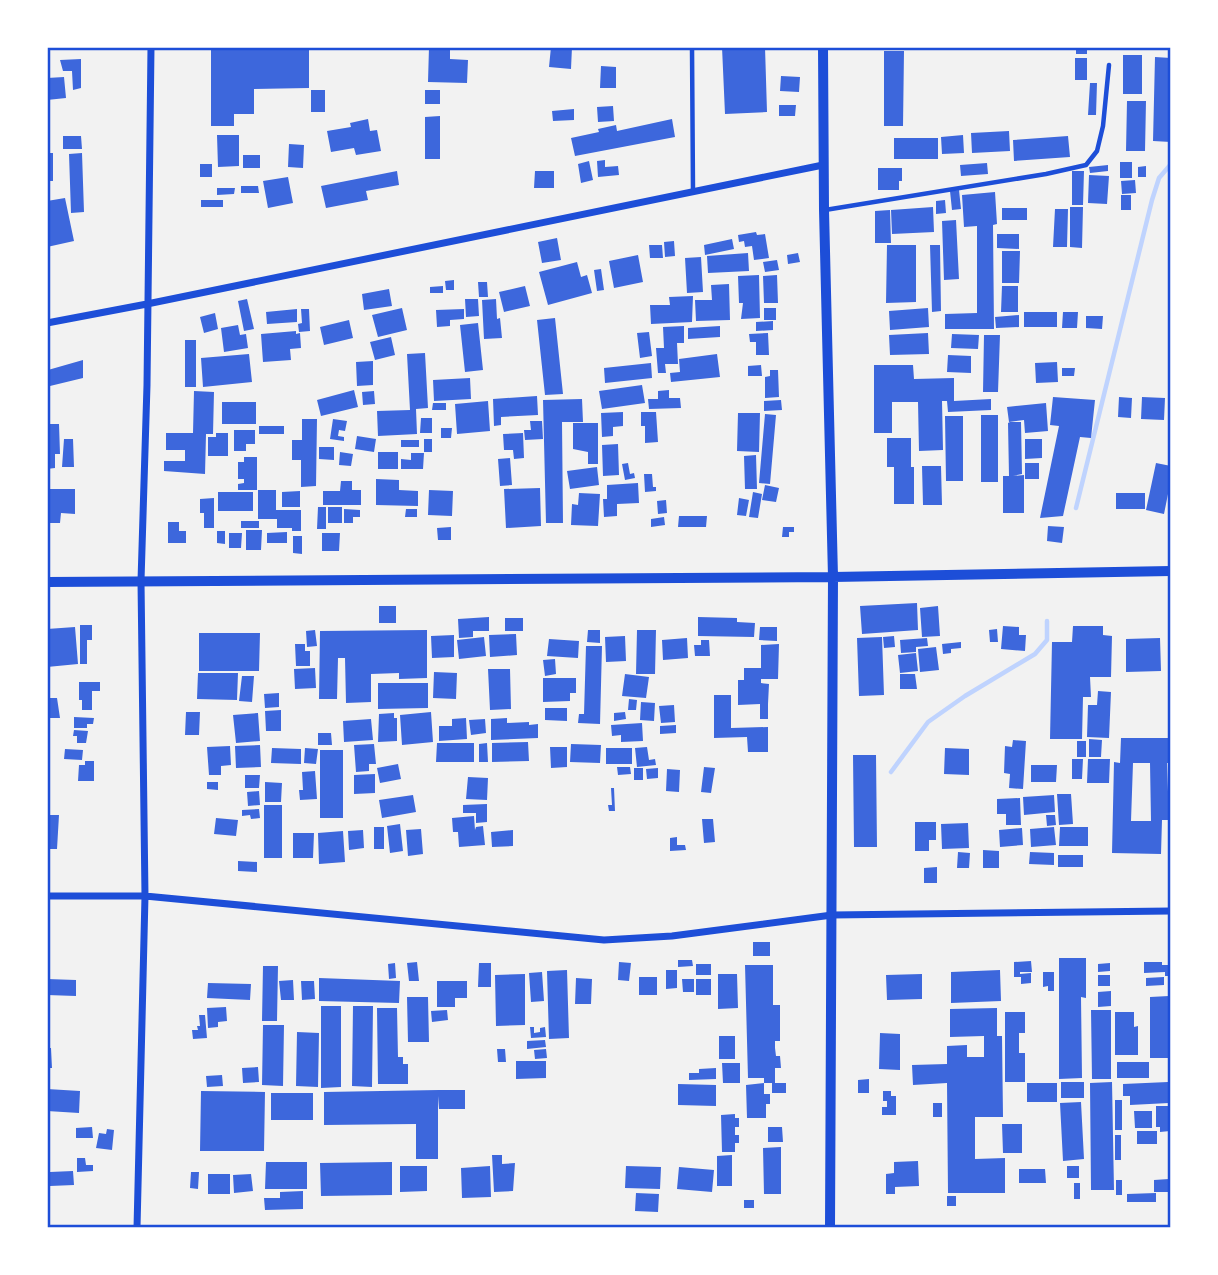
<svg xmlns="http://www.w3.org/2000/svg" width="1218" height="1275" font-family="'Work Sans',sans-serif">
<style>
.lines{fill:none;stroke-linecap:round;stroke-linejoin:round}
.stream{stroke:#bfd3fe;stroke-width:4.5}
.building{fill:#3d67dc;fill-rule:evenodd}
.service{stroke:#1d4ed8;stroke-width:4.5}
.minor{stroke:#1d4ed8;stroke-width:7}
.tertiary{stroke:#1d4ed8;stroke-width:10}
.neatline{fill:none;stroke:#1d4ed8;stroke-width:2.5}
</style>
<rect width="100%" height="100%" fill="#f2f2f2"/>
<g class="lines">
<!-- stream -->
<path class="stream" d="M1076 508 1152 200 1159 178 1171 164
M891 772 928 722 965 696 1035 654 1047 640V621"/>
</g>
<!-- building -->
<path class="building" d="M211 47H309V88L254 89V114H234V126H211Z
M429 47H450V59L468 60 467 83 428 82Z
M551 47H572L571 69 549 67Z
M722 47H765L767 112 725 114Z
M1076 47H1087V54H1076Z
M884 51H904L903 126H884Z
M1123 55H1142V94H1123Z
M1155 57 1171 58V142L1153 141Z
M1075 58H1087V80H1075Z
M81 59V88L73 90 72 71H63L60 60Z
M601 66 616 67V88H600Z
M781 76 800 77 799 92 780 91Z
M64 77 66 98 47 100V78Z
M1090 83H1097L1096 115H1088Z
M311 90H325V112H311Z
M425 90H440V104H425Z
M1127 101H1146L1145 151H1126Z
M779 105H796L795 116H779Z
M613 106 614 121 598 122 597 107Z
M574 109V120L553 121 552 111Z
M440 116V159H425V117Z
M368 119 370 131 377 130 381 151 356 155 354 148 331 152 327 131 351 127 350 123Z
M672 119 675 137 575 156 571 138 599 132 598 129 616 125 617 131Z
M1009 131 1010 151 972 153 971 133Z
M217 135H239V166L218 167Z
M963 135 964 153 942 154 941 137Z
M63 136H81L82 149H63Z
M1068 136 1070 157 1014 161 1013 140Z
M894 138H938V159H894Z
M289 144 304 145 303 168 288 167Z
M47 153H53V181H47Z
M82 153 84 212 71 213 69 154Z
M243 155H260V168H243Z
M605 160V167L618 166 619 175 598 177 597 161Z
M589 161 593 180 581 183 578 164Z
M1120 162H1132V178H1120Z
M987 163 988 174 961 176 960 165Z
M200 164H212V177H200Z
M1108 165V171L1090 173 1089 167Z
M1146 166V177H1138V167Z
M878 168H902V181H899V190H878Z
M397 171 399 185 366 191 368 200 326 208 321 186Z
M535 171H554V188H534Z
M1072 171H1084L1083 205H1072Z
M1089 175 1109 176 1107 204 1088 203Z
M288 177 293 203 268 208 263 181Z
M1135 180 1136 193 1122 194 1121 181Z
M241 186H258L259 193H241Z
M217 188H235L234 194 217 195Z
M959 190 961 209 952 210 950 191Z
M995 192 997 224 993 225 994 329H945V314L977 313V226L964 227 962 195Z
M1121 195H1131V210H1121Z
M65 198 74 241 47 247V201Z
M201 200H223V207H201Z
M945 200 946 213 936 214V201Z
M933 207 934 232 892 234 891 210Z
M1070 207H1083L1082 248 1070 247Z
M1002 208H1027V220H1002Z
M1055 209H1068L1067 247H1053Z
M890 210 891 243H875V211Z
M956 220 959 279 944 280 942 221Z
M756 232 757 235 765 234 769 258 754 260 752 246 745 247 744 241 739 242 738 235Z
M997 234H1019V249L997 248Z
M557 238 561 260 542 263 538 242Z
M732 239 734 249 705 255 704 245Z
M674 241 675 256 665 257 664 242Z
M649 245H662L663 258H650Z
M887 245H916V302L886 303Z
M930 245H940L941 311 932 312Z
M1002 251H1020L1019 283H1002Z
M748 253 749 271 708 273 707 256Z
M798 253 800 262 788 264 787 255Z
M638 255 643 282 614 288 609 261Z
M701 257 703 292 687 293 685 258Z
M777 260 779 270 765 272 763 262Z
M577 262 581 277 587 275 592 293 548 305 539 272Z
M601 269 604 290 597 291 594 270Z
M759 275 760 318 741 319 743 303H739L738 276Z
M777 275 778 303H764L763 276Z
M454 280V290H446L445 281Z
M478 282H487L488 297H479Z
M729 284 730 320 696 321 695 300H712L711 285Z
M443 286V293H430V287Z
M525 286 530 306 504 312 499 292Z
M1002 286H1018V312H1001Z
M389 289 392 306 364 310 362 294Z
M693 296 692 322 651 324 650 305H670L669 297Z
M247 299 254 329 244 331 238 301Z
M465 299H478L479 316 466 317Z
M496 299 497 319 500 318 502 338 484 339 482 300Z
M402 308 407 330 378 337 372 315Z
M764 308H776V320H764Z
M928 308 929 327 890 330 889 311Z
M297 309V322L267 324 266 312Z
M301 309H309L310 331 299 332 298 324 302 323Z
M464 309V319L450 320V326L437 327 436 310Z
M1024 312H1057V327H1024Z
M1063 312H1078L1077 328H1062Z
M215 313 218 329 204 333 200 317Z
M1019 315V327L996 328 995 317Z
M1086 316H1103L1102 329 1086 328Z
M555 318 563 394 545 395 537 320Z
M349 320 353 338 324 345 320 327Z
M773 321V330L756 331V322Z
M478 323 483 370 465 372 460 325Z
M238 325 240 335 246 334 248 348 224 352 221 328Z
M684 326V343H677L678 364H665L666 373H658L656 348H664L663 327Z
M720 326V337L688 339V328Z
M296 331V334L300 333 301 348 290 349 291 360 263 362 261 334Z
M649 332 652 356 640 358 637 333Z
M768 333 769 355H756V342H750L749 334Z
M928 333 929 354 890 355 889 335Z
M952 334 979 335 978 349 951 348Z
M984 335H1000L998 392H983Z
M391 337 395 355 375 360 370 342Z
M185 340H196V387H185Z
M425 353 428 408 416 409 417 434 378 436 377 411 410 410 407 354Z
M249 354 252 382 203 387 201 358Z
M717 354 720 377 671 382 670 373 680 372 679 359Z
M948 355 971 356V373L947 372Z
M83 360V378L50 386 48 370Z
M373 361V385L357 386 356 362Z
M1057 362 1058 382 1036 383 1035 363Z
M651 363 652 378 605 383 604 368Z
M761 365 762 376H748V366Z
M874 365H913L914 379 954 378V401L991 399V410L948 412 947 401H942L943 450 919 451 918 402H892V433H874Z
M1062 368H1075L1074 376H1062Z
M770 370H778L779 397 765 398V377L770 376Z
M470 378 471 399 434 401 433 380Z
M642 385 645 403 602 409 599 391Z
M354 390 358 407 321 416 317 400Z
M669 390V398H680L681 408 649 409 648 399H658V391Z
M194 391 214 392 213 434H206L205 474 164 471V461H185V450H166V433H193Z
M374 391 375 404 363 405 362 392Z
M537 396 538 415 501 417V425L494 426 493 399Z
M1053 397 1095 400 1091 438 1080 437 1063 516 1040 518 1059 426 1050 425Z
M1119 397 1132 398 1131 418 1118 417Z
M1142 397 1165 398 1164 420 1141 419Z
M582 399 583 422H562L563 523H546L543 400Z
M781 400 782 410 764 411V401Z
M488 401 490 431 457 434 455 404Z
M222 402H256V424H222Z
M433 403H446V410H432Z
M1046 403 1048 431 1025 433 1024 420 1009 422 1007 407Z
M623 412V426L613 427V436L602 437 601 413Z
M641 412H656L658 442 645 443V426H641Z
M738 413H760L759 452 737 451Z
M765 414 776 415 770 484 759 483Z
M981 415H998V482H981Z
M945 416H963V481H946Z
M421 418H432V433H420Z
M302 419H317L316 486 301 487V460H292V440H302Z
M333 419 347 421 345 431 339 430 338 436 344 437V441L330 439Z
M530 421H542L543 439 525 440 524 430H531Z
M1010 422H1021L1022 474 1013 476 1024 475V513H1003V476H1009L1008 423Z
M573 423H598V464H588V452L573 449Z
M47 424H59L60 454H55V468L47 469Z
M259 426H284V434H259Z
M441 428H452L451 438H441Z
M234 430H255V444H246V451H234Z
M216 433H228V456H208V437H216Z
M523 433 524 458 514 459 513 450H504L503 434Z
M357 436 376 439 374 452 355 449Z
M887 438H911V467H914V504H894V467H887Z
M64 439H73L74 467H62Z
M424 439H432V452H424Z
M1025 439H1042V458L1025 459Z
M401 440H419V447H401Z
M618 444 619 475 603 476 602 445Z
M319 447H334V460L319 459Z
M340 452 353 454 351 466 339 465Z
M378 452H398V469H378Z
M411 453H424L423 469H401V459L411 460Z
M756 455 757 489H745L744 456Z
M244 457H257V490H238V484L244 483V479H238V462H244Z
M510 458 512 485 500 486 498 459Z
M628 463 630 474 634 473 635 478 625 480 622 464Z
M1025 463H1039V479H1025Z
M1156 463 1171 466V479L1164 514 1146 510Z
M922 466H941L942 505H923Z
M597 467 599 485 570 489 567 471Z
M644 474H652L653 487H656V491L645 492Z
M376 479 399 480V490L418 491V506L376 505Z
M341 481H352V490H361V505H323V491H340Z
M638 483 639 503 617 504V516L604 517 603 499H607V485Z
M765 485 779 488 776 502 762 500Z
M540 488 541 526 506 528 504 489Z
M47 489H75V514L61 513 60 523H47Z
M258 490H276V510H301V531H292V528H277V519H258Z
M429 490 453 491 452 516 428 515Z
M300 491V507H282V492Z
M218 492H253V511H218Z
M753 492 762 494 758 518 749 517Z
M579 493 600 494 598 526 571 525 572 504 578 505Z
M1116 493H1145V509H1116Z
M214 498V528H204V513H200V499Z
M739 498 749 500 746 516 737 515Z
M666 500 667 513 658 514 657 501Z
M318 507H326V529H317Z
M328 507H342V523H328Z
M344 509 360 510V517H353V523H344Z
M406 509H417V517H405Z
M679 516H707L706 527H678Z
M664 517 665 525 651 527V519Z
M241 521H259V528H241Z
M168 522H179V531H186V543H168Z
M1048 526 1064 527 1062 543 1047 541Z
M451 527V540H438L437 528Z
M783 527H794V532H789V537H782Z
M246 530H262L261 550H246Z
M217 531H225V544L217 543Z
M287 532V543H267V533Z
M229 533H242L241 548H229Z
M322 533H340L339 551H322Z
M293 536H302V554L293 553Z
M917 603 918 630 862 634 860 606Z
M379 606H396V623H379Z
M938 606 940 636 922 637 920 608Z
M489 617V631H473V637L459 638 458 619Z
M698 617 737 618V622L755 623 754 637 698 636Z
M505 618H523V631H505Z
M80 625H92V640H87V664H80Z
M1003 626 1019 627V635H1026L1025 651 1001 649Z
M1073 626H1103V635L1112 636 1111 677H1090L1091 697H1083L1082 739H1050L1052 642H1072Z
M75 627 78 664 47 667V629Z
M760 627H777V641L759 640Z
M997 629 998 642H990L989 630Z
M315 630 317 646 307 647 306 631Z
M427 630V678L399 679V673L371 674V702L346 703 345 658H338L337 699H319L320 631Z
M588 630H600V643L587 642Z
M637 630H656L655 674H636Z
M199 633H260L259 671H199Z
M516 634 517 655 490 657 489 635Z
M454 635V657L432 658 431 636Z
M625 636 626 661 606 662 605 637Z
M894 636 895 647 884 648 883 637Z
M484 637 486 656 459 659 457 640Z
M882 637 884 695 859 696 857 638Z
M687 638 688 658 663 660 662 640Z
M927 638 928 646 916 647V652L901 653 900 640Z
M1160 638 1161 671 1126 672V639Z
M549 639 579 641 578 658 547 656Z
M701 640H709L710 656H695L694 645H701Z
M961 642V648L951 649V653L943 654 942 644Z
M295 644H305V651H310V666H296Z
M779 644 778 679H761V683L769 684 768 704V719H760V704L738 705V680H744V668H761V645Z
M586 646H602L600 724 578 723 579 714H584Z
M936 647 939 670 920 672 918 649Z
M916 653 918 671 900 673 898 655Z
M555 659 556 674 545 676 543 660Z
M315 668 316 688 295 689 294 669Z
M488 669H510L511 709 490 710Z
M434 672 457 673 456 699 433 698Z
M198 673H238L237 700 197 699Z
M625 674 649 677 646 698 622 696Z
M900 674H915L917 689H900Z
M242 676H254L252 702 239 701Z
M543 678H576V693H570V701L543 702Z
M79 682H100V691H92V710H82V700H79Z
M378 683H428V708L378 709Z
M1098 691 1111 692 1109 738 1087 737 1088 705H1097Z
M279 693V707L265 708 264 694Z
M714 695H731V728L768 727V752H748L747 737 714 738Z
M47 698H57L60 718H47Z
M629 699 637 700 636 710H628Z
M641 702 655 703 654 721 640 720Z
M674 705 675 722 661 723 659 706Z
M545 708H567V721L545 720Z
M281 710V731H266L265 711Z
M186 712H200L199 735H185Z
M431 712 433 742 402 745 400 715Z
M625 712 626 719 614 721V713Z
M258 713 260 741 236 743 233 715Z
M394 713V718H397V741L378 742 379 714Z
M74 717 94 718 93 724H87V728H74Z
M466 718 467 739 439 741V726H452V719Z
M507 718V723L529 722V725L538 724V738L491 740V719Z
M371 719 373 740 344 742 343 721Z
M485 719 486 733 471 735 469 720Z
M642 723 643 741 621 742V735L612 736 611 725Z
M676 725V733L660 734V726Z
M74 730 88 731 86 743H77V736H73Z
M318 733H331L332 745H318Z
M1121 738H1171V763H1167L1169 820H1162L1161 854 1112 853 1114 762 1120 763ZM1133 763H1150L1151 821H1131Z
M1089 739 1102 740 1101 757H1089Z
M1013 740 1026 741 1023 789 1009 788 1010 774 1004 773 1005 746 1012 747Z
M1077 741H1086V757H1077Z
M528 742 529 761 492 762V743Z
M437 743H474V762H436Z
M487 743 488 762H479V744Z
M374 744 376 764H369V771L356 772 354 745Z
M571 744 601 745 600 763 570 762Z
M260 745 261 767 236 768 235 746Z
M230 746 231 765 221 766V775H209L207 747Z
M550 747H567V767L551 768Z
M647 747 649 760 655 759 656 765 637 767 635 748Z
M272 748 301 749V764L271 763Z
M305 748 318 749 316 764 304 763Z
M606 748H632V764H606Z
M945 748 969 749V775L944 774Z
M65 749 83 750 82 760 64 759Z
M320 750H343V818H320Z
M853 755H876L877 847H854Z
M1072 759H1083L1082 779H1072Z
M1088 759H1110L1109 783H1087Z
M85 761H94V781H78L79 765H85Z
M398 764 401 779 380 783 377 768Z
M1031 765H1057L1056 782H1031Z
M617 767H630L631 774 618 775Z
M704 767 715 768 711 793 701 792Z
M634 768H643V780H634Z
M658 768V778L647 779 646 769Z
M667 769 680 770 679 792 666 791Z
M315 771 317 799 300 800 299 790H303L302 772Z
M375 774V793L354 794V775Z
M245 775H260L259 788H245Z
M468 777 488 778 487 800 466 799Z
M207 782H218V790L207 789Z
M265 782 282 783 281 802H265Z
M611 788H614L615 811H609L608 805H612Z
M259 791 260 805 248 806 247 792Z
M1057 794H1071L1073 824 1059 825Z
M413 795 416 812 382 818 379 800Z
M1054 795 1055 812 1024 815 1023 797Z
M1020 798 1021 825H1006V814H997V799Z
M487 804V822L476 823V813H463V805Z
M264 805H282V858H264Z
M259 809 260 818 251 819 250 815 242 816V810Z
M47 815H59L57 849H47Z
M1046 815H1055L1056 825 1047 826Z
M474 816 475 830 476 827 483 826 485 845 459 847 458 832H453L452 818Z
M216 818 238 820 236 836 214 834Z
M702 819H713L715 842 704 843Z
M915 822H936V840H929V851H915Z
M968 823 969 848 942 849 941 824Z
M400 824 403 851 390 853 387 826Z
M374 827H384V849H374Z
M1054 827 1056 845 1031 847 1030 829Z
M1060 827H1088V846H1059Z
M1022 828 1023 845 1000 847 999 830Z
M421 829 423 854 408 856 406 830Z
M363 830 364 848 349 850 348 831Z
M513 830V846L492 847 491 832Z
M343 831 345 862 319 864 318 833Z
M293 833H314L313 858H293Z
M677 837V845H685L686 850 670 851V838Z
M983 850 999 851V868H983Z
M958 852 970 853 969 868H957Z
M1030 852 1054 853V865L1029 864Z
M1058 855H1083V867H1058Z
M238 861 257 862V872L238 871Z
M937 867V883H924V868Z
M753 942H770V956H753Z
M1059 958H1086V998L1081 997 1082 1078 1059 1079Z
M678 960H692L693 966 678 967Z
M1031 961 1032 972H1020V974L1031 973V983L1021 984V977H1014V962Z
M417 962 419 981H409L407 963Z
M619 962 631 963 629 981 618 980Z
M1144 962H1162V965H1168L1169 976H1165V972L1144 973Z
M395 963 396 978 389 979 388 964Z
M479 963H491V987H478Z
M1110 963V971L1098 972V964Z
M696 964H711V975H696Z
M745 965H773V1005H780V1041H775V1048L776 1056H780L781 1068H775V1083H786V1093H772V1083H764V1094H770V1104H766V1118H747L746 1085 764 1083V1078H748Z
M263 966H278L277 1021H262Z
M567 970 569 1038 549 1039 547 971Z
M666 970H677V988L666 989Z
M1000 970 1001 1001 951 1003V972Z
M542 972 544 1001 531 1002 529 973Z
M1043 972H1054V991H1048V986L1043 987Z
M525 974V1025L496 1026 495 975Z
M718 974H737L738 1008 718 1009Z
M922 974V999L887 1000 886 975Z
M1098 975H1110V986H1098Z
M639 977H657V995H639Z
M1164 977V985L1146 986V978Z
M319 978 400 981 399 1003 319 1001Z
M576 978 592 979 591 1004H575Z
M47 979 76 980V996L47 995Z
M682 979H694V992H683Z
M696 979H711V995H696Z
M293 980 294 1000H281L279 981Z
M301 981H314L315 999 302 1000Z
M437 981H467V998H455V1007H437Z
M208 983 251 984 250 1000 207 998Z
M1111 991V1006L1098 1007V992Z
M1169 996V1058H1150V997Z
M407 997H428L429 1042H408Z
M321 1006H341V1087L321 1088Z
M353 1006H373L372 1087 352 1086Z
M226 1007 227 1021 218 1022V1027L208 1028 207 1008Z
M377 1008H397L398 1057H403V1064H408V1084H378Z
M997 1008V1036H1002L1003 1117H975V1159L1005 1158V1193H948L947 1083 913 1085 912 1065 947 1064V1046L967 1045V1057H984V1036L950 1037V1009Z
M447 1010 448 1020 432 1022 431 1011Z
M1091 1010H1111V1079H1092Z
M1005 1012H1025V1033H1019V1053H1025V1082H1005Z
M1115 1012H1134V1027L1138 1026V1055H1115Z
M199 1015H205L207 1038 193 1039 192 1030H198L197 1026H200Z
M263 1025H284L283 1086 262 1085Z
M530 1027H534V1033L540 1032V1028L545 1027 546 1037 531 1038Z
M297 1032 319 1033 318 1087 296 1086Z
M880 1033 900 1034V1070L879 1069Z
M719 1036H735V1059H719Z
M545 1040 546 1047 527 1049V1041Z
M47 1048H51L52 1068H47Z
M497 1049H505L506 1062H498Z
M546 1049 547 1058 535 1059 534 1050Z
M516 1061H546V1078L516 1079Z
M1117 1062H1149V1078H1117Z
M722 1063H740V1083H723Z
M258 1067 259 1082 243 1083 242 1068Z
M716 1068V1079L689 1080V1073H699V1069Z
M222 1075 223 1086 207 1087 206 1076Z
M869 1079V1093H858V1080Z
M1061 1082H1084V1098H1061Z
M1112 1082 1114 1190H1091L1090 1083Z
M1168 1082 1169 1103 1130 1105V1096H1123V1084Z
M1027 1083H1057V1102H1027Z
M678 1084 716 1085V1106L678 1105Z
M47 1089 80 1091 79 1113 47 1111Z
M439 1090H465V1109H439L438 1096V1159H416V1124L324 1125V1092Z
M201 1091 265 1092 264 1151H200Z
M883 1091H891V1096H896V1115H882V1107H887V1101H883Z
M271 1093H313V1120H271Z
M1115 1100H1122V1130H1115Z
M1081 1102 1084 1159 1063 1161 1060 1103Z
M933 1103H942V1117H933Z
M1156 1106H1169L1170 1131 1160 1132V1127H1156Z
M1134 1111H1152V1128H1135Z
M735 1114V1118H739V1127H735V1135H739V1143H735V1152H722L721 1115Z
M1002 1124H1022V1153H1003Z
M92 1127 93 1138H76V1128Z
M768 1127H782L783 1142H768Z
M107 1129 114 1130 112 1150 96 1148 99 1133 106 1134Z
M1137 1131H1157V1144H1137Z
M1115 1135H1121V1160H1115Z
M781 1147V1194H764L763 1148Z
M492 1155H502V1164L515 1163 513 1191 494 1192Z
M732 1155V1186H717V1156Z
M77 1158H85L86 1165H93V1171L77 1172Z
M918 1161 919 1186 895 1187V1194H886V1174L894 1173V1162Z
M266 1162H307V1189H265Z
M392 1162V1195L321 1196 320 1163Z
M400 1166H427V1191L400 1192Z
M490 1166 491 1197 462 1198 461 1168Z
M626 1166 661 1167 660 1189 625 1188Z
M1067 1166H1079V1178H1067Z
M679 1167 714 1170 712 1192 677 1189Z
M1019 1169H1045L1046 1183H1019Z
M73 1171 74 1185 50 1186V1172Z
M191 1172H199L198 1189 190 1188Z
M208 1174H230V1194H208Z
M251 1174 253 1191 234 1193 233 1175Z
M1169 1179V1192H1154V1180Z
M1116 1180H1122V1195H1116Z
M1074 1183H1080V1199H1074Z
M303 1191V1209L265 1210 264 1198H280V1192Z
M636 1193 659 1194 658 1212 635 1211Z
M1156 1193V1202H1127V1194Z
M947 1196H956V1206H947Z
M744 1200H754V1208H744Z"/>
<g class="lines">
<!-- service -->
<path class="service" d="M692 47 693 192
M825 210 1046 174 1086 165 1097 151 1103 126 1109 65"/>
<!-- minor -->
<path class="minor" d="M47 323 147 304 823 165
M47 896H145L604 940 672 936 832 915 1171 911
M137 1228 145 896 141 581 147 385 151 47"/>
<!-- tertiary -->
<path class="tertiary" d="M823 47 824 210 833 577 830 1228
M47 582 833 577 1171 571"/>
</g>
<!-- border -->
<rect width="1218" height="1275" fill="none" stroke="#ffffff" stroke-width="98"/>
<rect x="49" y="49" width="1120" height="1177" class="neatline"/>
</svg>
